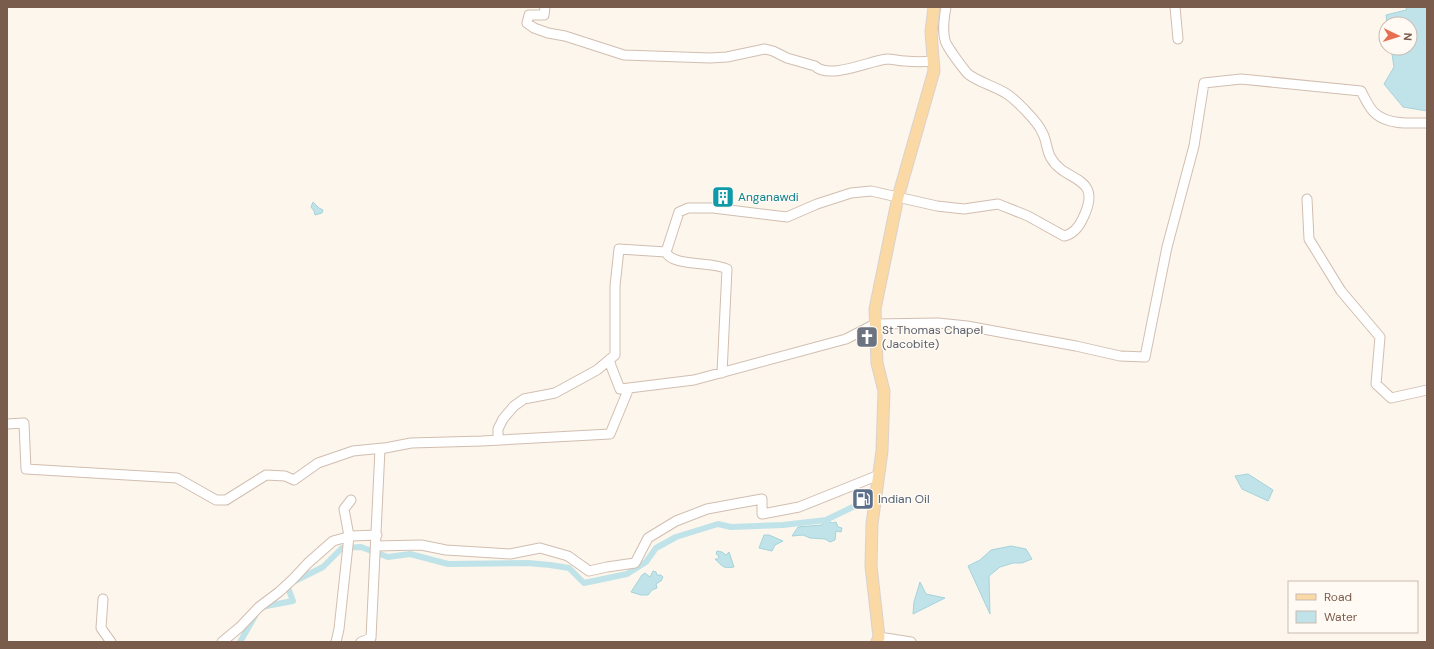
<svg xmlns="http://www.w3.org/2000/svg" width="1434" height="649" font-family="'DM Sans',sans-serif">
<style>
.water{fill:#bfe3e8;stroke:#a5d3da}
.lines{fill:none;stroke-linecap:round;stroke-linejoin:round}
.canal{stroke:#bfe3e8;stroke-width:6}
.minor-casing{stroke:#d1beb0;stroke-width:11}
.major-casing{stroke:#dad1cd;stroke-width:13}
.minor{stroke:#fff;stroke-width:9}
.major{stroke:#fbd9a5;stroke-width:11}
.labels{text-anchor:middle;dominant-baseline:central;stroke-width:3;stroke-linejoin:round;paint-order:stroke}
.culture-label{font-size:12px;fill:#0d838f;stroke:#fffaf3;text-anchor:start}
.worship-label{font-size:12px;fill:#5b616d;stroke:#fffaf3;text-anchor:start}
.service-label{font-size:12px;fill:#4e5e75;stroke:#fffaf3;text-anchor:start}
</style>
<rect width="100%" height="100%" fill="#fdf6ec"/>
<!-- water -->
<path class="water" d="M1407 7H1427V111L1403 107 1384 84 1394 67 1391 48H1410V24H1387L1386 15 1406 10Z
M313 202 319 208 323 210 322 213 315 215 314 211 311 207Z
M1248 474 1273 490 1268 501 1242 489 1235 476Z
M826 520 832 523 836 522 838 527 842 528 841 532 836 531 835 540 830 542 825 539 810 538 803 535 792 536 798 527 822 525Z
M764 535H769L783 541 775 545 772 551 759 548Z
M1011 546 1026 549 1032 559 1022 563H1013L1000 567 989 576 990 614 968 566 980 560 991 550Z
M717 551 722 552 726 555 729 552 734 567C723 569 722 566 715 559H718L719 556 716 554Z
M653 571 656 572 657 575H661L663 577 661 581 656 584 657 588 652 590 648 595H641L631 592 642 575 645 573 650 577Z
M920 582 926 594 945 598 913 614 914 602Z"/>
<g class="lines">
<!-- canal -->
<path class="canal" d="M261 607 293 601 287 585 323 567 342 548 361 547 388 557 410 554 448 564 528 563 550 565 569 568 584 583 627 574 646 562 656 548 676 537 718 524 731 527 783 525 826 520 859 504
M240 642 255 616"/>
<!-- minor casing -->
<g class="minor-casing">
<path id="minor" d="M545 7 544 15H529L527 23 534 28 548 33 565 36 624 55 710 58 727 57 765 49 773 51 787 58 815 66C829 80 869 61 887 59 893 59 899 61 905 61 915 62 923 62 933 61
M1175 7 1178 39
M1307 199 1309 239 1341 291 1380 337 1376 384 1391 398 1427 390
M666 252C672 267 712 261 727 269L722 373
M610 359 611 366 620 389 629 388
M7 424 24 423 26 469 177 478 216 500H226L266 475 285 476 294 480 318 463 353 451 383 448
M498 440V429L503 419 514 406 524 399 555 393 597 370 615 355V286L619 249 666 252 679 212 688 208H713L787 217 817 204 851 193 871 191 937 206 964 209 998 204 1028 216 1064 236C1074 234 1079 227 1083 218 1104 175 1065 183 1051 158 1046 150 1047 140 1042 132 1038 122 1016 100 1007 94 997 87 975 81 967 73 963 68 946 46 945 40 942 30 944 18 946 7
M376 546 421 545 446 550 510 554 540 548 568 556 589 571 607 567 635 563 648 538 676 521 707 509 762 499V514L799 507 879 475
M103 599 101 628 111 642
M879 637 911 642
M222 642 240 627 259 607 279 592 294 578 308 563 333 541 351 536 377 535
M336 642 339 629 349 536 344 509 351 500
M361 642 371 638 380 449 411 443 482 441 610 434 629 388 694 380 846 339 875 324 938 323 967 326 1076 346 1120 356 1145 357 1167 247 1194 146 1204 83 1241 79 1361 91C1365 98 1369 109 1376 114 1389 125 1411 123 1427 123"/>
</g>
<!-- major casing -->
<g class="major-casing">
<path id="major" d="M877 642 879 637 871 566 872 524 882 451 884 391 877 363 875 309 898 197 934 71 931 32 934 7"/>
</g>
<!-- minor -->
<use href="#minor" class="minor"/>
<!-- major -->
<use href="#major" class="major"/>
</g>
<!-- icons -->
<defs>
<g id="building-square" transform="scale(1.15)"><rect x="-9" y="-9" width="18" height="18" rx="4" fill="#0f9aa8" stroke="#fffaf3"/><path d="M-4-6H4V6H1V3H-1V6H-4ZM-2.5-4.3h1.7v1.8h-1.7ZM.8-4.3h1.7v1.8H.8ZM-2.5-1h1.7V.8h-1.7ZM.8-1h1.7V.8H.8Z" fill="#fff"/></g>
<g id="church-square" transform="scale(1.15)"><rect x="-9" y="-9" width="18" height="18" rx="4" fill="#6b7280" stroke="#fffaf3"/><path d="M-1.2-6h2.4v3.5h3.3v2.4h-3.3V6h-2.4V-.1h-3.3v-2.4h3.3Z" fill="#fff"/></g>
<g id="fuel-square" transform="scale(1.15)"><rect x="-9" y="-9" width="18" height="18" rx="4" fill="#5c6f8a" stroke="#fffaf3"/><path d="M-5.5-6h7V0h2V4h1.3V-2.5L3-4.5l.8-.8L6-3V5H2.5V1h-1V6h-7ZM-4.2-4.7v3.2H.2V-4.7Z" fill="#fff"/></g>
</defs>
<g fill-rule="evenodd">
<use href="#building-square" x="723" y="197"/>
<use href="#church-square" x="867" y="337"/>
<use href="#fuel-square" x="863" y="499"/>
</g>
<g class="labels">
<!-- culture labels -->
<g class="culture-label">
<text x="738" y="197">Anganawdi</text>
</g>
<!-- worship labels -->
<g class="worship-label">
<text x="882" y="330">St Thomas Chapel<tspan x="882" dy="14">(Jacobite)</tspan></text>
</g>
<!-- service labels -->
<g class="service-label">
<text x="878" y="499">Indian Oil</text>
</g>
</g>
<!-- border -->
<rect width="1434" height="649" fill="none" stroke="#7a5c4d" stroke-width="16"/>
<!-- legend -->
<rect x="1288" y="581" width="130" height="52" fill="#fffaf3" stroke="#cabbb1"/>
<rect x="1296" y="594" width="20" height="6" fill="#fbd9a5" stroke="#cabbb1"/>
<text x="1324" y="601" font-size="12" fill="#7a5c4d">Road</text>
<rect x="1296" y="611" width="20" height="12" fill="#bfe3e8" stroke="#cabbb1"/>
<text x="1324" y="621" font-size="12" fill="#7a5c4d">Water</text>
<!-- north arrow -->
<g transform="translate(1398 36) rotate(94)"><circle r="19" fill="#fffaf3" stroke="#cabbb1"/>
<path d="M0-3L7 15L0 10L-7 15Z" fill="#e76f51"/>
<text y="-6" font-size="11" font-weight="bold" text-anchor="middle" fill="#7a5c4d">N</text>
</g>
</svg>
